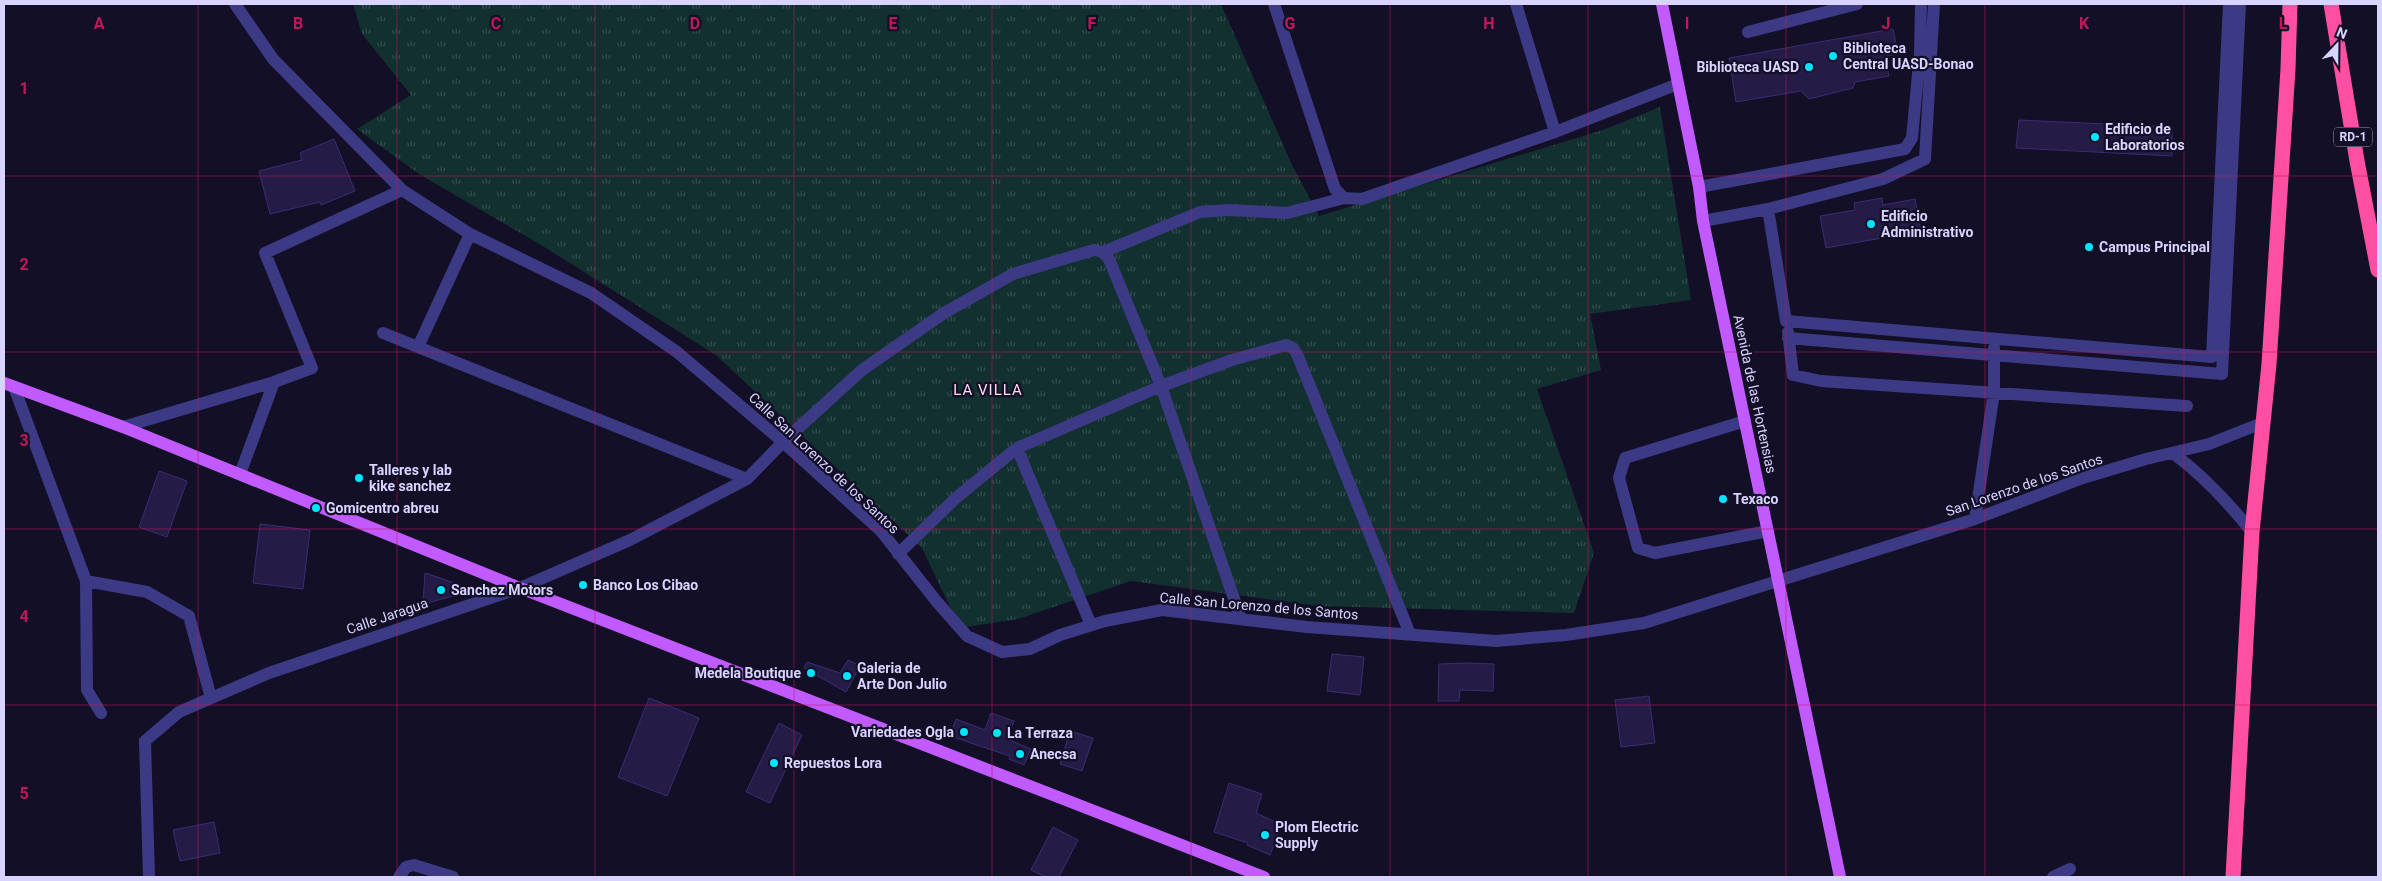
<svg xmlns="http://www.w3.org/2000/svg" width="2382" height="881" font-family="Roboto,sans-serif">
<style>
.grass{fill:url(#grass-tufts)}
.building{fill:#241b47;stroke:#3b2d73}
.lines{fill:none;stroke-linecap:round;stroke-linejoin:round}
.minor{stroke:#3d3a85;stroke-width:12}
.major{stroke:#c25bff;stroke-width:12}
.highway{stroke:#ff4fa3;stroke-width:15}
.grid{fill:none;stroke:#c2185b;stroke-width:1;stroke-opacity:0.55}
.poi-dot{fill:#00e5ff;stroke:#130f26;stroke-width:2}
.labels{text-anchor:middle;dominant-baseline:central;stroke-width:4.5;stroke-linejoin:round;paint-order:stroke}
.shield{fill:#130f26;stroke:#9e99be;stroke-width:1}
.shield-label{font-size:12px;font-weight:bold;fill:#d9d4ff}
.poi-label{font-size:14px;font-weight:bold;fill:#d9d4ff;stroke:#130f26;text-anchor:start}
.street-label{font-size:14px;fill:#d9d4ff;stroke:#130f26}
.neighbourhood-label{font-size:15px;letter-spacing:1px;fill:#ffd6f0;stroke:#130f26}
.grid-label{font-size:16px;text-anchor:middle;font-weight:bold;fill:#c2185b;stroke:#130f26;stroke-width:4.5;stroke-linejoin:round;paint-order:stroke}
</style>
<defs>
<pattern id="grass-tufts" width="24" height="20" patternUnits="userSpaceOnUse" patternTransform="scale(1.25)"><rect width="24" height="20" fill="#12302f"/><path d="M3 7l-1-3M5 7V3M7 7l1-3M15 17l-1-3M17 17v-4M19 17l1-3" fill="none" stroke="#344d4e"/></pattern>
</defs>
<rect width="100%" height="100%" fill="#130f26"/>
<!-- grass -->
<path class="grass" d="M353 4H1221L1292 165 1319 216 1603 130 1660 107 1691 300 1590 314 1601 370 1537 389 1594 553 1574 613 1319 606 1131 581 1018 619 960 628 922 548 716 355 541 245 419 174 357 129 411 95 362 34Z"/>
<!-- building -->
<path class="building" d="M1893 29 1898 54 1885 56 1889 76 1855 82 1853 88 1809 99 1801 91 1736 102 1729 58Z
M2019 120 2172 127V156L2016 148Z
M334 139 355 191 321 205 320 202 270 214 259 171 302 160 300 153Z
M1882 198 1883 205 1915 199 1921 231 1826 248 1820 216 1855 210 1854 203Z
M159 471 187 481 167 537 139 527Z
M260 524 310 530 303 589 253 583Z
M425 573 461 585 457 595 423 604Z
M1332 654 1364 657 1360 695 1327 691Z
M848 660 860 666 846 692 804 668 807 662 840 673Z
M1466 663 1494 664 1493 691 1460 690 1459 701H1438L1439 664Z
M1649 696 1655 743 1621 747 1615 700Z
M649 698 699 718 667 796 618 777Z
M991 713 1014 721 1007 739 1031 749 1024 765 1009 759 1010 756 950 736 956 719 985 730Z
M779 723 802 735 770 803 746 792Z
M1070 731 1093 738 1082 771 1060 764Z
M1229 783 1262 794 1256 813 1282 825 1270 855 1247 845 1248 843 1214 832Z
M214 822 220 853 180 861 173 830Z
M1053 827 1078 840 1059 877H1046L1031 870Z"/>
<g class="lines">
<!-- minor -->
<path class="minor" d="M235 4 273 59 402 190 470 234 591 293 677 352 783 442 881 531 937 602 967 636 1002 652 1030 649 1060 635 1105 621 1162 610 1307 627 1496 641 1566 635 1644 623 1975 519 2083 478 2146 459 2209 444 2262 423
M1274 4 1335 189 1344 198
M1516 4 1555 132
M1748 32 1857 4
M1699 187 1905 149 1912 138 1920 53 1921 4
M1768 209 1786 321 2212 357 2229 4
M1703 221 1768 209 1883 179 1925 159 1934 4
M1103 252 1200 212 1229 210 1287 213 1344 198 1362 199 1555 132 1678 84
M1788 332 1793 375 1821 381 2187 406
M383 333 747 479
M1788 338 2222 374 2240 4
M418 347 470 234
M14 387 86 581 87 690 101 713
M1745 421 1625 458 1619 478 1638 548 1655 553 1768 531
M123 427 274 382 312 368 265 253 402 190
M1017 448 1091 625
M2174 454C2205 477 2228 502 2252 532
M240 474 274 382
M1975 519 1994 392V348
M898 554 957 497 1017 448 1161 386 1232 360 1286 345 1293 348 1297 354 1410 634
M86 581 147 592 189 616 211 698
M149 877 145 741 179 712 269 673 520 588 630 540 747 479 783 442 862 370 944 313 1013 274 1094 250 1103 252 1109 259 1161 386 1241 619
M399 877 406 867 414 865 453 877
M2053 877 2070 869"/>
<!-- major -->
<path class="major" d="M1662 4 1699 187 1703 221 1840 877
M4 383 123 427 520 588 1264 877"/>
<!-- highway -->
<path class="highway" d="M2331 4 2357 161 2378 270
M2233 877 2252 532 2269 364 2288 69 2290 4"/>
</g>
<!-- grid -->
<path class="grid" d="M198 4V877M397 4V877M595 4V877M794 4V877M992 4V877M1191 4V877M1390 4V877M1588 4V877M1786 4V877M1985 4V877M2184 4V877M4 176H2378M4 352H2378M4 529H2378M4 705H2378"/>
<!-- markers -->
<g class="poi-dot">
<circle cx="1833" cy="56" r="5"/>
<circle cx="1809" cy="67" r="5"/>
<circle cx="2095" cy="137" r="5"/>
<circle cx="1871" cy="224" r="5"/>
<circle cx="2089" cy="247" r="5"/>
<circle cx="359" cy="478" r="5"/>
<circle cx="1723" cy="499" r="5"/>
<circle cx="316" cy="508" r="5"/>
<circle cx="583" cy="585" r="5"/>
<circle cx="441" cy="590" r="5"/>
<circle cx="811" cy="673" r="5"/>
<circle cx="847" cy="676" r="5"/>
<circle cx="964" cy="732" r="5"/>
<circle cx="997" cy="733" r="5"/>
<circle cx="1020" cy="754" r="5"/>
<circle cx="774" cy="763" r="5"/>
<circle cx="1265" cy="835" r="5"/>
</g>
<g class="labels">
<!-- shield labels -->
<rect class="shield" x="2334" y="127.5" width="38" height="19" rx="4"/>
<g class="shield-label">
<text x="2353" y="137">RD-1</text>
</g>
<!-- poi labels -->
<g class="poi-label">
<text x="1843" y="48">Biblioteca<tspan x="1843" dy="16">Central UASD-Bonao</tspan></text>
<text x="1799" y="67" text-anchor="end">Biblioteca UASD</text>
<text x="2105" y="129">Edificio de<tspan x="2105" dy="16">Laboratorios</tspan></text>
<text x="1881" y="216">Edificio<tspan x="1881" dy="16">Administrativo</tspan></text>
<text x="2099" y="247">Campus Principal</text>
<text x="369" y="470">Talleres y lab<tspan x="369" dy="16">kike sanchez</tspan></text>
<text x="1733" y="499">Texaco</text>
<text x="326" y="508">Gomicentro abreu</text>
<text x="593" y="585">Banco Los Cibao</text>
<text x="451" y="590">Sanchez Motors</text>
<text x="857" y="668">Galeria de<tspan x="857" dy="16">Arte Don Julio</tspan></text>
<text x="801" y="673" text-anchor="end">Medela Boutique</text>
<text x="954" y="732" text-anchor="end">Variedades Ogla</text>
<text x="1007" y="733">La Terraza</text>
<text x="1030" y="754">Anecsa</text>
<text x="784" y="763">Repuestos Lora</text>
<text x="1275" y="827">Plom Electric<tspan x="1275" dy="16">Supply</tspan></text>
</g>
<!-- street labels -->
<g class="street-label">
<text transform="translate(1755 394) rotate(78)">Avenida de las Hortensias</text>
<text transform="translate(824 463) rotate(43)">Calle San Lorenzo de los Santos</text>
<text transform="translate(2024 485) rotate(-19)">San Lorenzo de los Santos</text>
<text transform="translate(1259 606) rotate(5)">Calle San Lorenzo de los Santos</text>
<text transform="translate(387 616) rotate(-19)">Calle Jaragua</text>
</g>
<!-- neighbourhood labels -->
<g class="neighbourhood-label">
<text x="988" y="390">LA VILLA</text>
</g>
</g>
<g class="grid-label">
<text x="99" y="29">A</text>
<text x="298" y="29">B</text>
<text x="496" y="29">C</text>
<text x="695" y="29">D</text>
<text x="893" y="29">E</text>
<text x="1092" y="29">F</text>
<text x="1290" y="29">G</text>
<text x="1489" y="29">H</text>
<text x="1687" y="29">I</text>
<text x="1886" y="29">J</text>
<text x="2084" y="29">K</text>
<text x="2283" y="29">L</text>
<text x="24" y="94">1</text>
<text x="24" y="270">2</text>
<text x="24" y="446">3</text>
<text x="24" y="622">4</text>
<text x="24" y="799">5</text>
</g>
<!-- border -->
<rect width="2382" height="881" fill="none" stroke="#d9d4ff" stroke-width="10"/>
<!-- north arrow -->
<g transform="translate(2337 45) rotate(22)" stroke="#130f26" stroke-width="4" paint-order="stroke">
<path d="M0-4L9 19L0 12L-9 19Z" fill="#d9d4ff"/>
<text y="-8" font-size="14" font-weight="bold" text-anchor="middle" fill="#d9d4ff">N</text>
</g>
</svg>
